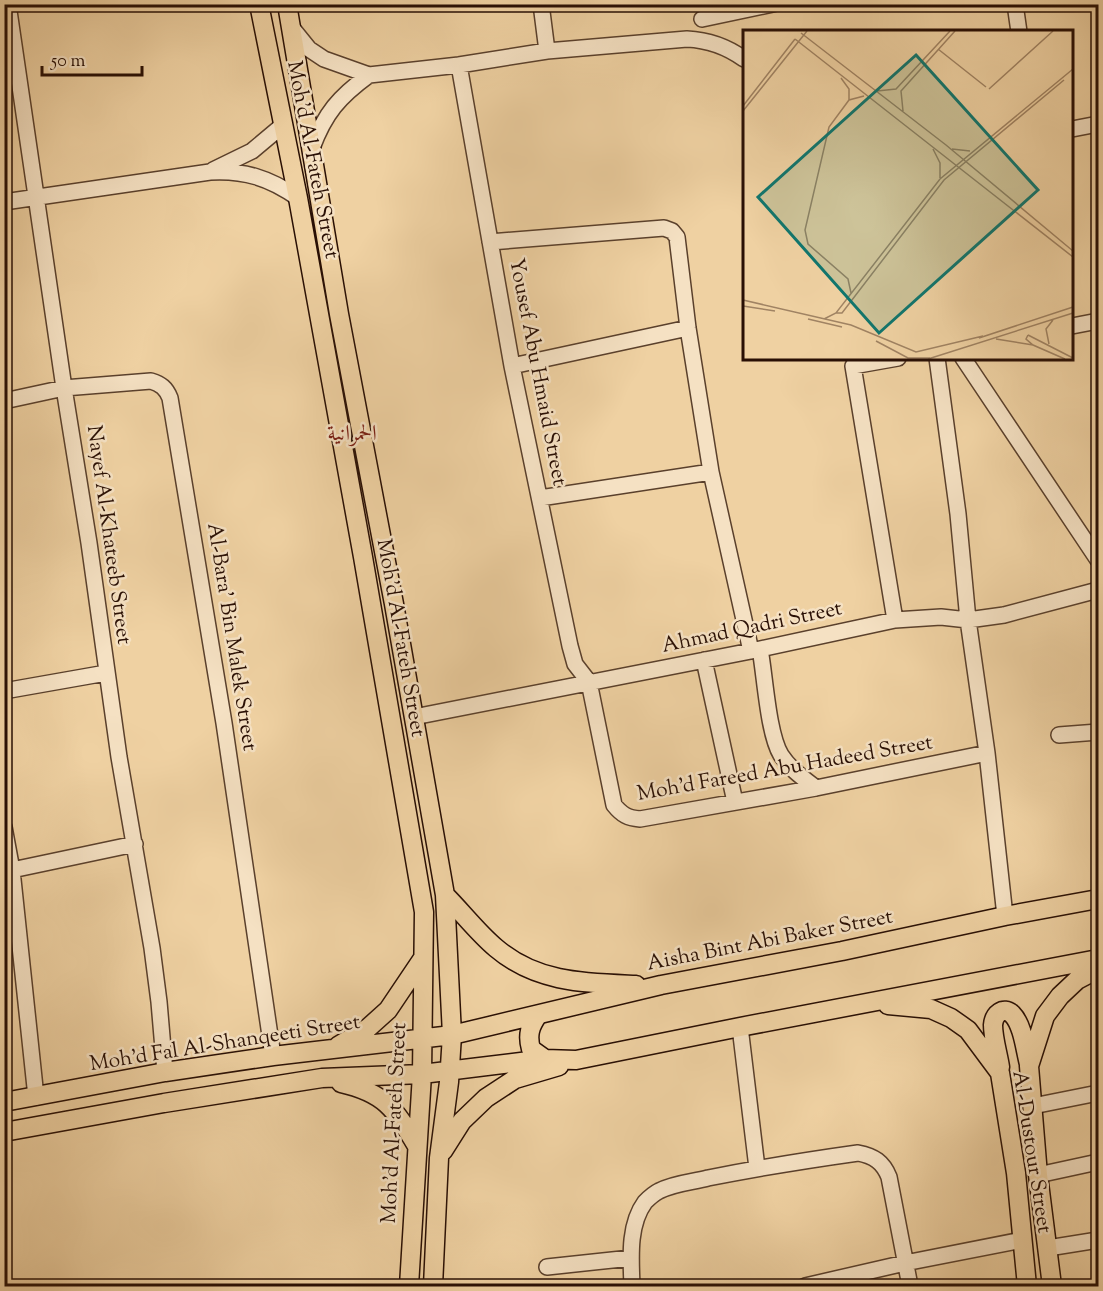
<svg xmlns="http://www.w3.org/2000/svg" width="1103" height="1291" font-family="'Sorts Mill Goudy',Amiri,serif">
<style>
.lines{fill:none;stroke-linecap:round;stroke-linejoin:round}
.minor-casing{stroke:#5a402c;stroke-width:18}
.major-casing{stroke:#290f04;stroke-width:21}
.minor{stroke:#f5e1c3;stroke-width:15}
.major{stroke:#efd1a2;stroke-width:18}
.labels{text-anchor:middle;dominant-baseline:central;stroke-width:5;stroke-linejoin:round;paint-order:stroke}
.street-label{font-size:21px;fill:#290f04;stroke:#f5e1c3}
.neighbourhood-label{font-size:22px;fill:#7a1f14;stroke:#f5e1c3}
.inset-road{fill:none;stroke:#a08363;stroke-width:1.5}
.view{fill:#0f766e;fill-opacity:0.15;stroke:#0f766e;stroke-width:3}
.inset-edge{fill:none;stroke:#290f04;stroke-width:3}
</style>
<rect width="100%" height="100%" fill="#efd1a2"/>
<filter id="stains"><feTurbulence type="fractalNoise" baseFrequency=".00333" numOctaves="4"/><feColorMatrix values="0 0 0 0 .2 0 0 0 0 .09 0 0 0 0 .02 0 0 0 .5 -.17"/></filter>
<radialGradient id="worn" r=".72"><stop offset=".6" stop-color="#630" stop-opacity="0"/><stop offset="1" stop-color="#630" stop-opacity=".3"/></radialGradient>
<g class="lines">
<!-- minor casing -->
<g class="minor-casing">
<path id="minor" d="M8 4 64 388 89 543 119 757 152 948 159 1002 165 1072
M541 4 547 51
M1015 4 1019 32
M702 19 773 4
M292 28 309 49 324 59 369 75 459 65 547 51 687 39C709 40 726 46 744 59
M459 65 512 366 570 646 575 664 589 682 614 805C622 815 628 818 640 819L816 788 987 753
M1072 129 1098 124
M312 148C325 113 339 97 369 75
M213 170 252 151 283 125
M4 202 210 172C244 170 270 178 298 198
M490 242 664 228 672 231 677 237 688 328 711 472 751 651
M1072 326 1098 321
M937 358 958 514 968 620 987 753 1005 916
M963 358 1098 560
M512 366 688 328
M4 401 64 388 151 381C161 384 166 388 170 398L224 723 273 1056
M540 498 711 472
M895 620 853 366 898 358
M760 649C765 676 768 734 781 755 790 769 803 778 816 788
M704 660 735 802
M4 691 106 673
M414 717 751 651 895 620 941 617 968 620 1004 615 1098 590
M1059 735 1098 732
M4 827 12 870 36 1097
M12 870 135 844
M740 1027 757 1168
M1033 1106 1098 1093
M1038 1175 1098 1162
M1048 1248 1098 1240
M547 1267 631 1258
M632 1286C631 1259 628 1225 645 1202 649 1198 655 1193 659 1191 674 1183 693 1182 708 1178 758 1168 808 1160 858 1153 874 1156 883 1162 889 1177L910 1286
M805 1286 905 1263 1022 1240"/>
</g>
<!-- major casing -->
<g class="major-casing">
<path id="major" d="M259 4 298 198 363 557 424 912 422 1074 409 1286
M287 4 339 314 394 604 445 895 452 1035 449 1082 439 1158 433 1286
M445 895C462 912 478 933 496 948 537 983 585 983 636 985
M888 1005 931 1009 951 1018 968 1030 1000 1073 1016 1173 1027 1286
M538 1015C530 1026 527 1035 531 1049L545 1059
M338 1046 368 1028 388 1010 423 958
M1000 1067C998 1054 993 1038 993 1025 994 1014 1003 1006 1012 1014 1023 1025 1025 1049 1029 1064
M341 1083C385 1093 394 1108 417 1146
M4 1102 165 1072 273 1056 452 1035 661 985 842 951 1005 916 1098 899
M4 1132 164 1103 322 1078 422 1074 545 1059 576 1060 740 1027 1098 959
M443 1151 462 1121 486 1098 515 1079 559 1066
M1052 1286 1038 1175 1029 1066 1045 1016 1060 996 1077 980 1098 969"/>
</g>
<!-- minor -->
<use href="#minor" class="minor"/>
<!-- major -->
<use href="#major" class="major"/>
</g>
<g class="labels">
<!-- street labels -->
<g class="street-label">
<text transform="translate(312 160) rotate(79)">Moh'd Al-Fateh Street</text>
<text transform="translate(537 372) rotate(79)">Yousef Abu Hmaid Street</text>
<text transform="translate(108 535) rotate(82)">Nayef Al-Khateeb Street</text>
<text transform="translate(752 628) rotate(-12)">Ahmad Qadri Street</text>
<text transform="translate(231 637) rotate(81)">Al-Bara' Bin Malek Street</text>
<text transform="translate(400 638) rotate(80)">Moh'd Al-Fateh Street</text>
<text transform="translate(785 769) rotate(-10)">Moh'd Fareed Abu Hadeed Street</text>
<text transform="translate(770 941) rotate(-11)">Aisha Bint Abi Baker Street</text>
<text transform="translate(225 1044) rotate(-9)">Moh'd Fal Al-Shanqeeti Street</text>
<text transform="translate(395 1123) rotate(-87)">Moh'd Al-Fateh Street</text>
<text transform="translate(1031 1152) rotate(81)">Al-Dustour Street</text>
</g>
<!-- neighbourhood labels -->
<g class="neighbourhood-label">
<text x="352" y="435">الحمرانية</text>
</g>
</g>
<!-- overview -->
<g transform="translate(743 30)">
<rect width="330" height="330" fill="#efd1a2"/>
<path class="inset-road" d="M58 3 203 115 330 221M52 9 330 227M195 19 243 57M98 48 106 59V70M246 59 310 1M134 61 153 59 207 1M0 76 52 9M0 81 64 1M160 81 158 61 212 1M190 119 197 133V148M209 119 227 121M108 263 105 249 65 214 62 200 86 97 106 70 121 66M0 270 108 295 173 322 240 306M0 276 32 281M93 283H99L201 150 321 50M65 289 99 297M81 289 93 283 197 149 330 39M285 305 330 328M285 305 283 309 290 315 322 329M236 308 330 277M253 309 290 315M133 311 165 328H187M306 314 303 299 310 290M185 329 330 283"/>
<path class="view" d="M173 25 295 160 136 303 15 167Z"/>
<rect width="330" height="330" class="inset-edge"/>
</g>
<!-- margin -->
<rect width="1103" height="1291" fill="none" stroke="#efd1a2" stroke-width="24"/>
<rect x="6" y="6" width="1091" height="1279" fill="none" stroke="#290f04" stroke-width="3"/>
<rect x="12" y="12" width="1079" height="1267" fill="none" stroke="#290f04" stroke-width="1.5"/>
<!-- scale -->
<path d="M42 66v9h100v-9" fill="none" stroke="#290f04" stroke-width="3"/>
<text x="51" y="66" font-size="18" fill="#290f04" stroke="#f5e1c3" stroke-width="4.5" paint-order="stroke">50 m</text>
<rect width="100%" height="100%" filter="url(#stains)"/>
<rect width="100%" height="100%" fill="url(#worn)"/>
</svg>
